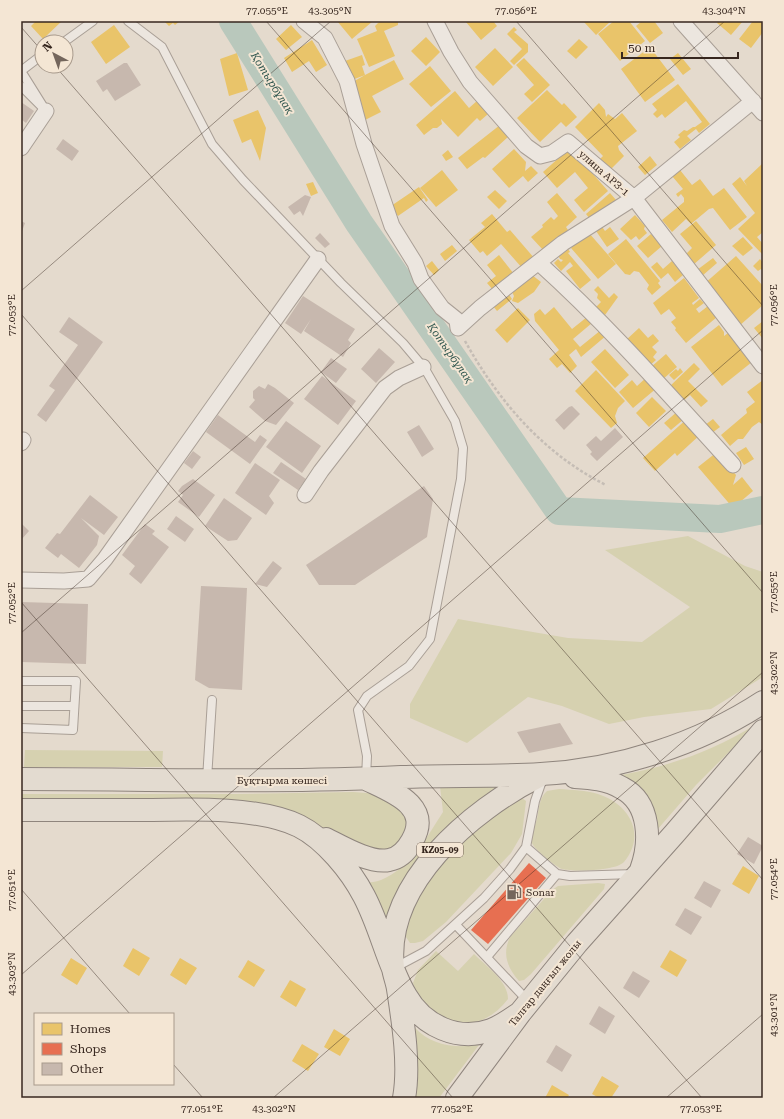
<svg xmlns="http://www.w3.org/2000/svg" width="784" height="1119" font-family="'Roboto Serif',serif">
<style>
.green{fill:#d6d1b0}
.homes{fill:#e9c46a}
.shops{fill:#e76f51}
.lines{fill:none;stroke-linecap:round;stroke-linejoin:round}
.river{stroke:#b9c8bc;stroke-width:28}
.building{fill:#c7b8ae}
.lane-casing{stroke:#a99f96;stroke-width:10}
.street-casing{stroke:#a99f96;stroke-width:17}
.primary-casing{stroke:#8f857d;stroke-width:24}
.path{stroke:#c5bdb5;stroke-width:2.5;stroke-dasharray:3 2;stroke-linecap:butt}
.lane{stroke:#ece6df;stroke-width:8}
.street{stroke:#ece6df;stroke-width:15}
.primary{stroke:#e3dbd0;stroke-width:22}
.ticks{fill:none;stroke:#37271f;stroke-width:1;stroke-opacity:0.45}
.labels{text-anchor:middle;dominant-baseline:central;stroke-width:4;stroke-linejoin:round;paint-order:stroke}
.shield{fill:#f4e6d4;stroke:#706055;stroke-width:1}
.shield-label{font-size:9px;font-weight:bold;fill:#37271f}
.street-label{font-size:10px;fill:#37271f;stroke:#f4e6d4}
.poi-label{font-size:10px;fill:#37271f;stroke:#f4e6d4;text-anchor:start}
.water-label{font-size:11px;font-style:italic;fill:#2f564e;stroke:#f4e6d4}
.neatline{fill:none;stroke:#37271f;stroke-width:1.5}
.ticks-label{font-size:10px;text-anchor:middle;fill:#37271f}
</style>
<rect width="100%" height="100%" fill="#e4dacd"/>
<!-- green -->
<path class="green" d="M688 536 745 566 763 572V677L711 709 644 717 609 724 562 706 528 697 467 743 410 718V704L458 619 568 638 642 642 690 607 605 550Z
M758 723 696 785 657 830 611 777C667 767 710 753 758 723Z
M25 750 163 751 162 767H24Z
M520 782 430 850 395 896 389 930 366 883C370 882 376 882 381 880 410 868 427 837 443 812L440 786Z
M559 789C572 790 586 790 598 794 629 804 647 834 624 862 616 871 573 872 562 869 556 867 534 849 532 843 531 836 535 825 537 819 539 809 539 798 547 791Z
M353 792 420 797 425 816 394 857 307 823 21 803V794H236Z
M522 798 526 801 522 834 511 853 446 922 423 941 415 943H410L406 937C407 904 450 846 475 827 489 816 506 807 522 798Z
M598 883 605 884 604 889 531 974 524 980 519 981C507 967 502 954 510 937L552 890 558 886Z
M436 951 458 971 474 954C486 966 508 981 508 999 486 1028 453 1032 428 1006 421 999 416 993 413 983L418 970Z
M414 1027C432 1046 454 1048 479 1045L439 1098H415L417 1056Z"/>
<!-- homes -->
<path class="homes" d="M36 21H62L43 39 31 26Z
M164 21H180L175 25 173 23 169 26Z
M337 21H373L352 39Z
M380 21H398V25L384 31 395 56 369 67 357 39 377 31 375 26Z
M467 21H493L497 26 481 40 466 22Z
M583 21H611L596 35Z
M614 21H629L645 41 620 61 598 34Z
M642 21H654L663 33 650 43 636 26Z
M719 21H743L731 35 717 23Z
M753 21H763V32L751 48 739 39Z
M114 25 130 47 106 64 91 42Z
M291 25 302 37 286 50 276 39Z
M514 27 517 30 514 32 528 44V52L514 65 510 61 522 49 507 34Z
M426 37 440 52 426 66 411 51Z
M579 39 588 47 576 59 567 51Z
M312 40 327 65 316 72 309 61 292 72 284 58Z
M650 47 675 80 645 102 621 69Z
M495 48 513 67 493 86 475 67Z
M237 53 248 90 229 96 220 59Z
M678 53 691 69 683 75 670 59Z
M362 55 365 65 362 66 365 75 394 60 404 79 372 96 381 112 365 120 355 99 351 83 365 75 352 80 345 61Z
M524 58 550 85 532 102 524 94 534 85 516 65Z
M430 66 451 91 431 107 409 84Z
M678 84 710 124 699 133 696 129 687 136 691 140 680 149 674 142 680 137 678 135 684 130 687 131 693 127H695L702 122 686 101 665 118 662 114 657 118 653 114 657 110 652 104Z
M547 90 562 105 564 103 577 117 566 127 561 122 540 142 517 118Z
M455 91 469 108 478 100 488 114 480 121 477 118 458 137 441 119 442 124 437 128H433L424 135 416 125Z
M599 103 605 110 606 117 608 114 615 119 622 113 637 131 618 146 619 150 624 156 609 171 599 160 603 156 575 127Z
M258 110 266 128 260 161 251 139 242 143 233 120Z
M500 125 509 136 485 158 483 157 467 169 458 158Z
M570 148 608 191 584 212 574 200 588 188 575 172 557 188 543 172Z
M514 149 526 162 525 171 531 166 538 173 528 182 523 176 509 188 492 169Z
M448 150 453 157 446 161 442 155Z
M650 156 657 165 645 175 638 167Z
M763 163V232L757 237 763 244V255L738 229 755 213 732 184 740 177 747 186 744 181Z
M442 170 458 190 436 207 420 188Z
M680 170 692 185 700 179 713 196 724 188 747 217 730 230 713 208 709 209 691 224 686 219 672 232 662 220 684 202V198L681 194 678 197 676 194 683 189 672 176Z
M313 182 318 193 311 196 306 184Z
M419 187 428 200 426 202 424 198 398 216 391 206Z
M495 190 507 201 499 209 487 197Z
M557 193 577 217 566 227 568 230 544 251 531 237 543 227 542 225 551 217 554 220 558 216 547 202Z
M610 193 616 200 590 219 586 214Z
M492 214 507 232 510 230 535 259 523 269 501 244 487 256 483 251 480 253 469 240 485 227 481 223Z
M635 215 645 226 644 229 647 233 639 240 636 236 631 240 620 229Z
M696 221 716 245 693 265 685 255 692 248 680 234Z
M600 224 605 231 610 227 619 239 607 247 594 228Z
M589 233 616 264 598 279 571 248Z
M651 234 662 246 648 258 637 246Z
M743 237 753 248 743 256 732 246Z
M626 239 660 281 658 283 661 287 652 295 647 289 649 285 639 272 634 271 630 275 625 274 608 254Z
M452 245 457 251 445 261 440 254Z
M567 247 570 252 568 253 591 280 580 289 566 271 573 266 570 262 561 271 554 263 558 259 561 262 563 260 560 259 558 255Z
M499 255 514 274 493 290 487 283 496 276 487 265Z
M736 256 763 286V305L739 326 704 284Z
M713 258 717 263 702 276 697 270Z
M760 259 763 263V271L761 269 758 271 753 266Z
M432 261 439 270 434 275 426 266Z
M672 261 683 275 675 282 668 273 661 279 651 267 657 262 663 269Z
M532 275 541 282 534 292 518 303 512 301 514 296 512 292Z
M684 278 699 298 692 303 693 305 700 299 704 303 696 309 699 313 708 306 717 317 686 343 675 330 676 328 671 322 676 318 669 309 661 315 653 303Z
M598 286 609 298 614 293 618 297 605 315 596 307 601 302 597 298 598 294 594 290Z
M508 293 512 299 497 311 493 306Z
M554 307 572 329 587 317 592 323 573 339 580 347 601 330 607 335 581 357 576 349 569 355 577 366 570 373 562 364 557 368 549 359 559 350 535 321 534 314 540 309 545 315Z
M518 308 530 320 507 343 495 330Z
M763 321V339L754 328Z
M719 325 724 332V336L728 333 752 362 722 386 691 347Z
M639 328 648 338 653 334 659 341 652 347 657 352 653 357 656 360 649 366 625 341Z
M605 349 629 375 615 388 591 362Z
M666 354 677 367 662 380 651 367Z
M694 363 700 369 688 381 708 401 701 407 690 395 682 402 668 388Z
M680 368 683 372 674 380 669 375 676 369 678 371Z
M596 370 625 401 618 408 615 416 617 423 611 428 575 391Z
M648 376 658 387 633 408 619 392 632 380 637 386Z
M763 380V425L759 422 752 427 743 439H738L730 446 721 435 747 413 746 409 755 402 747 392Z
M652 397 666 411 649 427 636 413Z
M678 411 684 419 671 430 664 423Z
M688 418 702 433 677 456 675 453 655 471 643 458Z
M713 419 720 427 712 433 705 425Z
M746 447 754 459 744 465 736 453Z
M717 452 736 475 733 485 742 477 753 491 733 508 698 467Z
M743 866 759 876 749 894 732 884Z
M133 948 150 958 139 976 123 966Z
M670 950 687 960 677 977 660 967Z
M71 958 87 968 77 985 61 975Z
M180 958 197 968 186 985 170 975Z
M248 960 265 970 254 987 238 977Z
M290 980 306 989 296 1007 280 997Z
M334 1029 350 1039 340 1056 324 1047Z
M302 1044 319 1054 308 1071 292 1061Z
M602 1076 619 1086 611 1098H599L592 1094Z
M552 1085 569 1095 567 1098H545Z"/>
<!-- shops -->
<path class="shops" d="M529 863 546 878 488 944 471 930Z"/>
<g class="lines">
<!-- river -->
<path class="river" d="M233 21 359 223 559 511 720 519 763 510"/>
</g>
<!-- building -->
<path class="building" d="M124 63H127L141 85 115 101 107 89 103 92 96 81Z
M21 102 34 111 26 123 21 119Z
M63 139 79 151 72 161 56 149Z
M305 195 311 197 303 216 300 211 294 215 288 207Z
M21 221 25 223 21 234Z
M320 233 330 244 325 248 315 238Z
M303 296 355 329 348 340 351 343 343 357 304 331 311 319 301 334 285 323Z
M69 317 103 342 46 422 37 415 55 390 49 386 78 345 59 332Z
M379 348 395 362 376 383 361 369Z
M331 358 347 369 336 383 321 372Z
M322 376 356 401 338 425 304 399Z
M268 384 275 388 294 403 276 425 265 421 249 407 255 400 253 398V391L259 386 265 389Z
M572 406 580 414 564 430 555 420 569 407Z
M218 415 255 442 260 435 267 440 250 464 206 432Z
M286 421 321 446 302 473 266 447Z
M419 425 434 449 422 457 407 432Z
M615 428 623 437 597 461 590 454 592 452 586 445 596 436 601 441Z
M193 451 201 457 192 469 184 463Z
M281 462 306 479 298 490 273 473Z
M255 463 280 480 269 496 274 503 266 515 235 493Z
M193 479 215 495 199 517 178 502 183 495 178 491 182 486Z
M424 486 433 499 427 537 355 585H319L306 565Z
M90 495 118 517 104 535 81 518 99 536 97 545 79 568 61 554 58 558 45 548 57 533 60 534Z
M224 498 252 518 237 540 228 541 205 526Z
M176 516 194 529 185 542 167 529Z
M21 523 29 531 21 540Z
M145 524 155 531 152 534 169 547 141 584 129 574 135 566 122 555Z
M273 561 282 568 267 587 255 584Z
M201 586 247 588 242 690 209 688 195 680Z
M21 602 88 604 86 664 21 662Z
M560 723 573 744 529 753 517 732Z
M748 837 763 846 754 864 737 854Z
M704 881 721 890 711 908 694 898Z
M685 908 702 917 691 935 675 925Z
M633 971 650 981 639 998 623 988Z
M599 1006 615 1016 605 1034 589 1024Z
M556 1045 572 1055 562 1072 546 1062Z"/>
<g class="lines">
<!-- lane casing -->
<g class="lane-casing">
<path id="lane" d="M128 21 162 47 212 144 243 180 341 283 403 343 425 369 455 421 463 448 461 479 430 639 409 666 367 696 358 710 367 756 366 778
M64 42 93 21
M21 86 46 111 21 71 42 55
M21 681H76L73 730 21 728
M21 706H74
M207 779 212 700
M526 847 557 874 570 876 635 874
M456 925 528 1001
M487 957 557 874
M396 967 426 951 484 898 510 869 526 847 535 801 543 778"/>
</g>
<!-- street casing -->
<g class="street-casing">
<path id="street" d="M304 21 325 38 347 81 364 144 392 226 415 263 421 279 442 308 457 320 458 328 480 308 563 243 634 198 753 101
M435 21 451 52 470 82 526 146 540 156 552 153 568 142 634 198 763 366
M681 21 763 113
M21 148 46 111
M539 263C609 326 670 396 733 465
M21 443 23 440
M305 495 321 471 385 388 399 378 423 367
M21 580 64 581 88 579 105 559 318 259"/>
</g>
<!-- primary casing -->
<g class="primary-casing">
<path id="primary" d="M575 777C591 778 607 779 622 788 651 803 651 843 641 870
M21 779C148 779 274 783 401 777 448 775 495 777 541 774 618 770 699 744 763 702
M21 810C64 810 106 810 149 810 193 809 259 807 299 826 325 839 351 871 364 896 381 928 388 966 406 996 423 1026 458 1042 491 1030 502 1026 511 1019 520 1013
M326 839C342 847 371 864 389 860 400 858 407 850 412 841 432 806 393 792 368 780
M404 1098C410 1065 403 1022 398 989 397 982 394 975 393 968 383 884 471 810 539 776
M457 1098 520 1013 577 943 675 833 763 731"/>
</g>
<!-- path -->
<path class="path" d="M465 341C499 402 544 454 606 485"/>
<!-- lane -->
<use href="#lane" class="lane"/>
<!-- street -->
<use href="#street" class="street"/>
<!-- primary -->
<use href="#primary" class="primary"/>
</g>
<!-- ticks -->
<path class="ticks" d="M266 21 763 593M516 21 763 306M21 27 42 51M55 66 763 880M21 291 331 21M21 314 702 1098M21 602 453 1098M21 633 725 21M21 889 130 1014M21 975 763 330M173 1064 203 1098M273 1098 763 672M666 1098 763 1014"/>
<!-- icons -->
<defs>
<g id="fuel-bare" transform="scale(1.2)"><path d="M-5.5-6h7V0h2V4h1.3V-2.5L3-4.5l.8-.8L6-3V5H2.5V1h-1V6h-7ZM-4.2-4.7v3.2H.2V-4.7Z" fill="#74665c" stroke="#f4e6d4" stroke-width="2.5" paint-order="stroke"/></g>
</defs>
<g fill-rule="evenodd">
<use href="#fuel-bare" x="514" y="892"/>
</g>
<g class="labels">
<!-- shield labels -->
<rect class="shield" x="417" y="843" width="46" height="14" rx="3"/>
<g class="shield-label">
<text x="440" y="850">KZ05-09</text>
</g>
<!-- street labels -->
<g class="street-label">
<text transform="translate(604 173) rotate(41)">улица АРЗ-1</text>
<text x="282" y="780">Бұқтырма көшесі</text>
<text transform="translate(545 983) rotate(-51)">Талғар даңғыл жолы</text>
</g>
<!-- poi labels -->
<g class="poi-label">
<text x="526" y="892">Sonar</text>
</g>
<!-- water labels -->
<g class="water-label">
<text transform="translate(272 83) rotate(58)">Қотырбұлақ</text>
<text transform="translate(450 353) rotate(55)">Қотырбұлақ</text>
</g>
</g>
<!-- border -->
<rect width="784" height="1119" fill="none" stroke="#f4e6d4" stroke-width="44"/>
<!-- legend -->
<rect x="34" y="1013" width="140" height="72" fill="#f4e6d4" stroke="#a89a8c"/>
<rect x="42" y="1023" width="20" height="12" fill="#e9c46a" stroke="#a89a8c"/>
<text x="70" y="1033" font-size="12" fill="#37271f">Homes</text>
<rect x="42" y="1043" width="20" height="12" fill="#e76f51" stroke="#a89a8c"/>
<text x="70" y="1053" font-size="12" fill="#37271f">Shops</text>
<rect x="42" y="1063" width="20" height="12" fill="#c7b8ae" stroke="#a89a8c"/>
<text x="70" y="1073" font-size="12" fill="#37271f">Other</text>
<!-- north arrow -->
<g transform="translate(54 54) rotate(319)"><circle r="19" fill="#f4e6d4" stroke="#a89a8c"/>
<path d="M0-3L7 15L0 10L-7 15Z" fill="#74665c"/>
<text y="-6" font-size="11" font-weight="bold" text-anchor="middle" fill="#37271f">N</text>
</g>
<!-- scale -->
<path d="M622 52v6h116v-6" fill="none" stroke="#37271f" stroke-width="2"/>
<text x="628" y="52" font-size="12" fill="#37271f" stroke="#f4e6d4" stroke-width="3" paint-order="stroke">50 m</text>
<rect x="22" y="22" width="740" height="1075" class="neatline"/>
<g class="ticks-label">
<text x="267" y="14">77.055°E</text>
<text x="330" y="14">43.305°N</text>
<text x="516" y="14">77.056°E</text>
<text x="724" y="14">43.304°N</text>
<text transform="translate(773 305) rotate(-90)" y="4">77.056°E</text>
<text transform="translate(11 315) rotate(-90)" y="4">77.053°E</text>
<text transform="translate(773 592) rotate(-90)" y="4">77.055°E</text>
<text transform="translate(11 603) rotate(-90)" y="4">77.052°E</text>
<text transform="translate(773 673) rotate(-90)" y="4">43.302°N</text>
<text transform="translate(773 879) rotate(-90)" y="4">77.054°E</text>
<text transform="translate(11 890) rotate(-90)" y="4">77.051°E</text>
<text transform="translate(11 974) rotate(-90)" y="4">43.303°N</text>
<text transform="translate(773 1015) rotate(-90)" y="4">43.301°N</text>
<text x="202" y="1112">77.051°E</text>
<text x="274" y="1112">43.302°N</text>
<text x="452" y="1112">77.052°E</text>
<text x="701" y="1112">77.053°E</text>
</g>
</svg>
